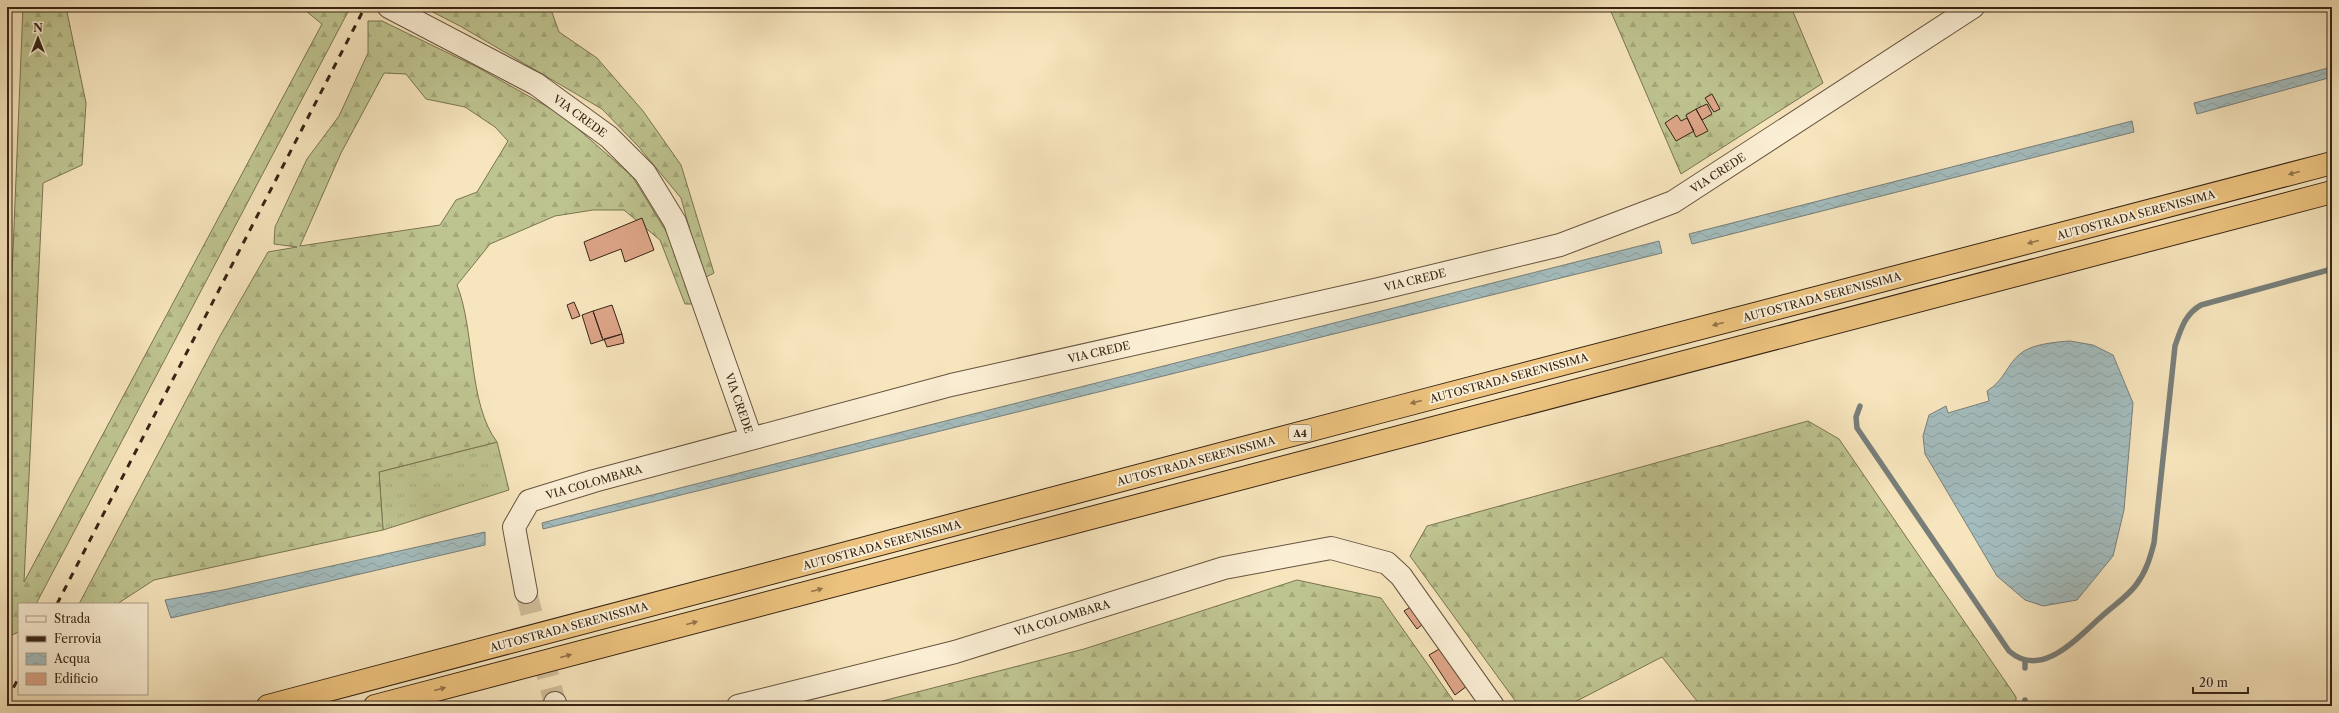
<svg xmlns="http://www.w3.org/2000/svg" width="2339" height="713" font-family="'Libre Caslon Text',serif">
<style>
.grass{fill:url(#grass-tufts);stroke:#7a7452}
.forest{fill:url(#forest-firs);stroke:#7a7452;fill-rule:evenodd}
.water{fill:url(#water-waves);stroke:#787f7a}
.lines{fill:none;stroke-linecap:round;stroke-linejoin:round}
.stream{stroke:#787f7a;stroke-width:5.5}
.building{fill:#dda588;stroke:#372415}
.minor-tunnel{stroke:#d1be9b;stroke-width:22;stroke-dasharray:22 11;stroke-linecap:butt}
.minor-casing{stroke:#67543f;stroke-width:24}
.motorway-casing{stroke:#372415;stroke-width:24}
.minor{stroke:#faeed4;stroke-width:22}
.motorway{stroke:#ecc27e;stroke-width:22}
.rail{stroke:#372415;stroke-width:3;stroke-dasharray:7 7;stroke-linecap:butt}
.oneway{fill:#92734a}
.labels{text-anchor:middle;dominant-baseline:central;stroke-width:4;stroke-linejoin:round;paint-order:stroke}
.shield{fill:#faeed4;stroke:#72614e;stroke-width:1}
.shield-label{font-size:10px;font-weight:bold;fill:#372415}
.street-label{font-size:11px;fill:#372415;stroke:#faeed4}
</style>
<defs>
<pattern id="grass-tufts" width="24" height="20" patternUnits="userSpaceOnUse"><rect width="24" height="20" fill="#bec490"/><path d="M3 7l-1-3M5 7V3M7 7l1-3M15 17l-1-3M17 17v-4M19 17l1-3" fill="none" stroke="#a4a87b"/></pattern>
<pattern id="forest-firs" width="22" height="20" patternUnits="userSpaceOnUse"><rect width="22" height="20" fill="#bec490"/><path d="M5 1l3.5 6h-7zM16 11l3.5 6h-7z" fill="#a4a87b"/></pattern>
<pattern id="water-waves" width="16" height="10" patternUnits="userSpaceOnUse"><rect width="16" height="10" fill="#a3bcbd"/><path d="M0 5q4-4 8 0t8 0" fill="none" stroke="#8da1a2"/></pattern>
</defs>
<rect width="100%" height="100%" fill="#f7e5bd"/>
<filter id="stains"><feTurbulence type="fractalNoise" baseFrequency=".005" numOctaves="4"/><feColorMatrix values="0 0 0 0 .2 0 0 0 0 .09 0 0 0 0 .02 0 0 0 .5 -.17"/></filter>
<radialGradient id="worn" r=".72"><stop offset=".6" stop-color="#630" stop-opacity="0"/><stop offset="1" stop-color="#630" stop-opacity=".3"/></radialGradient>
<!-- grass -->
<path class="grass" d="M497 442 509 490 383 530 379 472Z"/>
<!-- forest -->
<path class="forest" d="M23 7H66L86 103 82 165 43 183 24 582 322 24 301 7 350 8 36 604H19V632L7 637V312L12 276Z
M423 7H550L559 32 597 58 643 111 681 165 714 273 706 277 693 242 681 198 638 146 602 109 460 26Z
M1609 7H1791L1823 83 1681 174Z
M368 21H382L477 67 562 115 632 176 672 241 693 304H685L660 240 624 210H593L555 216 490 244 457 285C475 330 468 404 497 442L379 472 383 530 154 580 117 604H79L220 336 268 252 297 247 274 244 275 227 307 159 339 116 368 53ZM384 73 406 74 426 99 465 107 495 127 508 141 477 192 456 200 440 225 300 246 341 153Z
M1808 421 1839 439 2016 697V706H1701L1662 657 1567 706H1519L1410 556 1427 526Z
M1297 580 1381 598 1457 706H863L1084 649Z"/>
<!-- water -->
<path class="water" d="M2332 67V77L2197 114 2194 103Z
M2132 121 2134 132 1692 244 1689 234Z
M1659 241 1662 253 543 529 542 523 557 519Z
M2070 341 2093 345 2113 355 2133 403 2124 510 2113 556 2077 600 2043 606 2025 600 1997 576 1925 454 1923 436 1929 415 1946 406 1948 413 1989 401 1987 391C2005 380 2007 364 2020 354 2031 344 2056 342 2070 341Z
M485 532V545L171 618 165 600 223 590Z"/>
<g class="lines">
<!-- stream -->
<path class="stream" d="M1860 406 1856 417 1857 428 2009 651C2042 680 2078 637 2102 616 2113 606 2127 597 2136 585 2146 572 2150 558 2154 543L2175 346C2181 329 2185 314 2201 305L2332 269
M2025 668V660
M2025 700V706"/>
</g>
<!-- building -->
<path class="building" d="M1712 94 1720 109 1714 112 1705 98Z
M1707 104 1712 114 1702 120 1696 109Z
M1696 109 1708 131 1696 137 1686 115Z
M1677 115 1681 121 1687 118 1694 131 1676 141 1665 123Z
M642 218 654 250 625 262 621 249 590 261 584 242Z
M574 302 580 316 572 319 567 305Z
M612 305 622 334 603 340 593 311Z
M593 311 603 340 591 344 582 315Z
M622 334 624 343 607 347 604 339Z
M1412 606 1424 623 1417 629 1404 611Z
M1441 648 1467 686 1455 695 1429 655Z"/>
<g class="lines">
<!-- minor-tunnel -->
<path class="minor-tunnel" d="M526 592 555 703"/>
<!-- minor casing -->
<g class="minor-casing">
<path id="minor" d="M389 7 536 84 609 137 645 173 675 222 751 438
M526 592 514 527 529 501 594 481 951 385 1379 289 1560 245 1673 202 1973 7
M555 703 556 706
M738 706 955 652 1224 568 1331 548 1387 563 1401 576 1493 706"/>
</g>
<!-- motorway casing -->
<g class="motorway-casing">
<path id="motorway" d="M268 706 1387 410 2332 163
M375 706 2332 192"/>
</g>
<!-- minor -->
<use href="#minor" class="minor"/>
<!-- motorway -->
<use href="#motorway" class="motorway"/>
<!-- rail -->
<path class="rail" d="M57 604 365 7
M7 700 19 677"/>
</g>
<!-- one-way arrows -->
<defs><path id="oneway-solid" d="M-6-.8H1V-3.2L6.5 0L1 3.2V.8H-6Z"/></defs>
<g class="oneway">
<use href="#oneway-solid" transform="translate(2294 173) rotate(165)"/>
<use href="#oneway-solid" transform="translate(2033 242) rotate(165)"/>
<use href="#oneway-solid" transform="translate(1718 324) rotate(165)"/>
<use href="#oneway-solid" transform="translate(1416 402) rotate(165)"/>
<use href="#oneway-solid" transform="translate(817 590) rotate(-15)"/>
<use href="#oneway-solid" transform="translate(692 623) rotate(-15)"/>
<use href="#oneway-solid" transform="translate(566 656) rotate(-15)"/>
<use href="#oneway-solid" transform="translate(440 689) rotate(-15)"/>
</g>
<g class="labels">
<!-- shield labels -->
<rect class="shield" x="1289" y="425" width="22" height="16" rx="3"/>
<g class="shield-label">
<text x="1300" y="433">A4</text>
</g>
<!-- street labels -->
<g class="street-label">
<text transform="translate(580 116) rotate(36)">VIA CREDE</text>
<text transform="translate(1718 173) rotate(-33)">VIA CREDE</text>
<text transform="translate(2136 215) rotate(-15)">AUTOSTRADA SERENISSIMA</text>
<text transform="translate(1415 280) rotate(-14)">VIA CREDE</text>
<text transform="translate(1822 297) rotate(-15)">AUTOSTRADA SERENISSIMA</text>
<text transform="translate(1099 352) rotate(-13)">VIA CREDE</text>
<text transform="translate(1509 378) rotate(-15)">AUTOSTRADA SERENISSIMA</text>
<text transform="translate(739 403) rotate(71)">VIA CREDE</text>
<text transform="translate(1196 461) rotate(-15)">AUTOSTRADA SERENISSIMA</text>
<text transform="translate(594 482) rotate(-16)">VIA COLOMBARA</text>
<text transform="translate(882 545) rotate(-15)">AUTOSTRADA SERENISSIMA</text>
<text transform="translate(1062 618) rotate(-17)">VIA COLOMBARA</text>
<text transform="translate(569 627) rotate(-15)">AUTOSTRADA SERENISSIMA</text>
</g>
</g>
<!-- margin -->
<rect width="2339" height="713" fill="none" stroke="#f7e5bd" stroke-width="24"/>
<rect x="8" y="8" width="2323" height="697" fill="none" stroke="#372415" stroke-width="2"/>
<rect x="12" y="12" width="2315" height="689" fill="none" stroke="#372415"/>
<!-- legend -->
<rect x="18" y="603" width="130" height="92" fill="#faeed4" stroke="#ac9d88"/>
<rect x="26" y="616" width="20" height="6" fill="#faeed4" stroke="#ac9d88"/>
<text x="54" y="623" font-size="12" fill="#372415">Strada</text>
<rect x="26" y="636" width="20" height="6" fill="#372415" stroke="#ac9d88"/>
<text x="54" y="643" font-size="12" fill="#372415">Ferrovia</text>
<rect x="26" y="653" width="20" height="12" fill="url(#water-waves)" stroke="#ac9d88"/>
<text x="54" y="663" font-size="12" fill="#372415">Acqua</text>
<rect x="26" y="673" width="20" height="12" fill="#dda588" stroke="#ac9d88"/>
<text x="54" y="683" font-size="12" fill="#372415">Edificio</text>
<!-- north arrow -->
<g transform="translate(38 38)" stroke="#faeed4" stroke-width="3" paint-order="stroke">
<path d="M0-3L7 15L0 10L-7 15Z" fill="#372415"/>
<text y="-6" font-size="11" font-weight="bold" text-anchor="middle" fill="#372415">N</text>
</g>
<!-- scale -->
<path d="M2193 687v6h55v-6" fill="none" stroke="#372415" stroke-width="2"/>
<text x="2199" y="687" font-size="12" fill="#372415" stroke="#faeed4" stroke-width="3" paint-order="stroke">20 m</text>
<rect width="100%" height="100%" filter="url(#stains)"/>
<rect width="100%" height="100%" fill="url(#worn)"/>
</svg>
